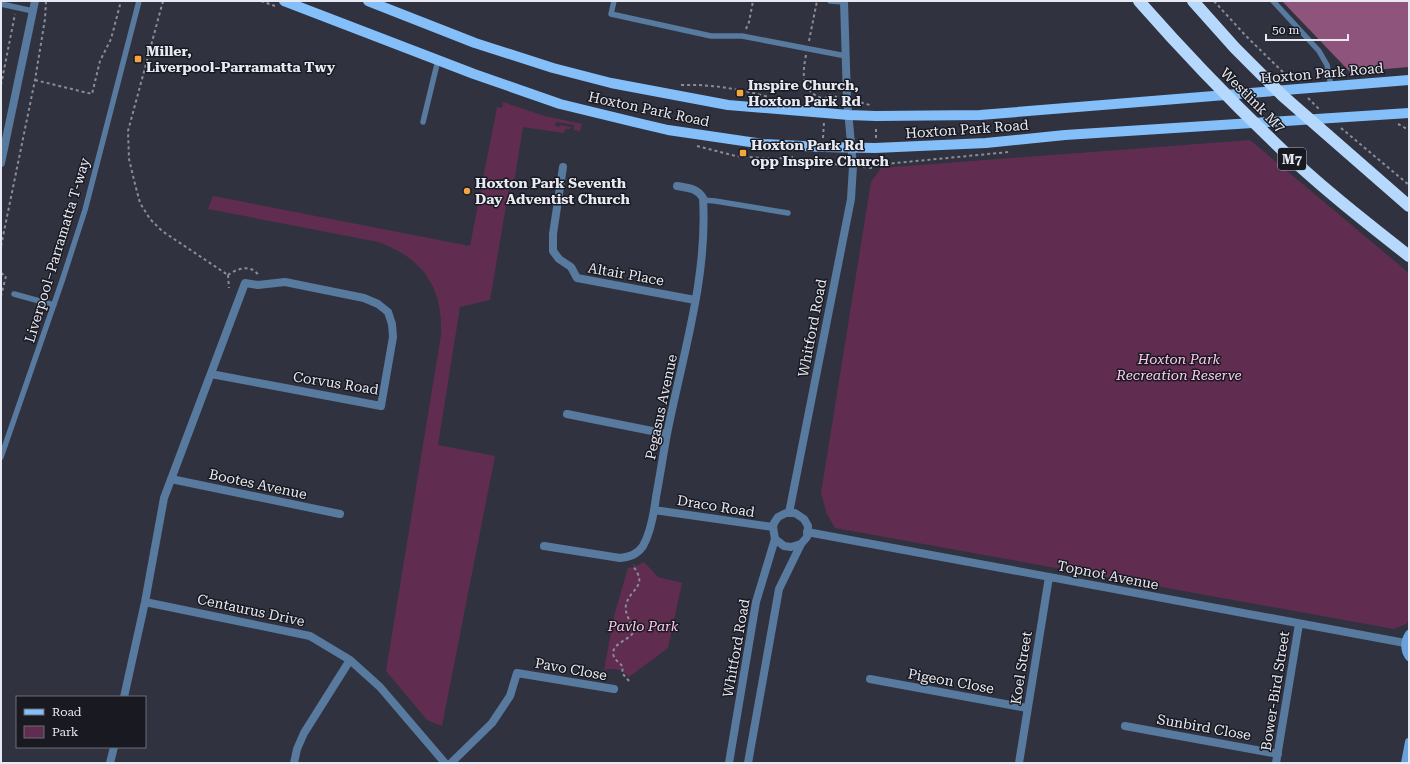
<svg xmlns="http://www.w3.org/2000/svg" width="1410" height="764" font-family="'Roboto Serif',serif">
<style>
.green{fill:#602d51}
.forest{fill:#8e547c}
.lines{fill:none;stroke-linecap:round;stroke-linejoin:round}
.path{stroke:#8a8c98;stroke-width:2;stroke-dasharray:3 3;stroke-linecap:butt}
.service{stroke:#577a9e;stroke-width:5.5}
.minor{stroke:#577a9e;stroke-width:8}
.tertiary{stroke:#577a9e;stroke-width:8}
.secondary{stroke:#68a1db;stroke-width:8}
.primary{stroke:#85bffa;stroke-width:10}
.motorway{stroke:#b6d8fc;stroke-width:12}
.poi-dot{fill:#f2a541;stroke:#191a21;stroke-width:1.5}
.labels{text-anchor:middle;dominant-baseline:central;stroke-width:3;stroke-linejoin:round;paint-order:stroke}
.shield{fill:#191a21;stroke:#aaacb4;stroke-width:1}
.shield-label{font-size:13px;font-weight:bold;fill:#e8eaf3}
.poi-label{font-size:14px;font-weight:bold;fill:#e8eaf3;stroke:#191a21;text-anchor:start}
.street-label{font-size:14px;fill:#e8eaf3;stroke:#191a21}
.park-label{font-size:14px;font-style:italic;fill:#ffcaec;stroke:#191a21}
</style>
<rect width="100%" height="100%" fill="#303240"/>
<!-- green -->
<path class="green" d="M503 102 545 116 582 124 580 131 574 130V125L556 122 555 126 559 127 560 125 571 127 570 129H565L564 133 523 127 513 189 509 188 490 300 460 307 438 445 495 456 442 726 427 720 386 671 441 335C443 287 423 258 378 242L208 209 213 196 470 246 497 107 502 108Z
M1250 140 1409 273V620L1406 624 1394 629 835 528 827 514 821 493 871 182 881 168Z
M644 562 658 577 682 583 668 648 629 677C622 669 614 668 604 670L614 616 628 568 634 567Z"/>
<!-- forest -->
<path class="forest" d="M1282 1H1409V67L1350 72Z"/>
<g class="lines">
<!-- path -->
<path class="path" d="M163 1 128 131 129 159 135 184 140 203 150 219 162 231 228 275
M261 1 275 6
M1214 1 1246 36 1290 79
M746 29 749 22 753 1
M809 41 817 1
M806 55C802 75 801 93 825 99
M35 80 92 94 100 61 111 39 121 1
M1 85 15 14
M681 85C712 84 739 89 769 97
M1308 98 1319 109
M855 101 870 105
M820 103 829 95 837 97
M1398 124 1409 130
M1341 128 1409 185
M823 138 824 122
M876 138V126
M697 146 736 156 773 159 793 157
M825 158 833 164 844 165
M863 167 872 168 875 165 1009 152
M1 246 35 80 45 19 46 1
M1 273 6 276 1 296
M228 275C237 268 252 264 259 276
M228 275 229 288
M629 681 622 673 623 667C620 663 616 661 614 657 609 644 628 641 633 633 633 623 624 615 626 605 630 588 649 587 633 566L634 565"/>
<!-- service -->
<path class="service" d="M614 1 611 14 711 36H742L846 56
M830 1 844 2
M1273 1 1319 51 1327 65 1331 86
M1 4 33 11
M423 122 438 60
M703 200 715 201 788 213
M14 294 54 305
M1 457 62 281 85 210 139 1"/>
<!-- minor -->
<path class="minor" d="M563 167 553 234V251L559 259 571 267 577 278 695 300
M567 414 667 434
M171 479 340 514
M654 510 773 527
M789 513 851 199 853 166 847 99 844 1
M807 532 1405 643
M544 546 620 558C629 557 637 555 643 546 651 532 654 513 656 497 660 476 663 455 667 434 682 357 708 278 703 198 697 188 688 188 677 186
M145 602 310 636 350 660 380 687 445 763
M870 679 1027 708
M124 697 145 602 164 498 245 283 258 285 285 282 364 298 378 304 388 312 392 324 393 337 381 406 211 374
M1125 726 1278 754
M110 763 114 747
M294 763 297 749 304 733 350 660
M451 763 492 723 510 696 517 673 614 689
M729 763 756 602 775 539 773 527 774 523 778 517 786 513H795L804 519 808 526 807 537 801 544 791 547 784 546 775 539
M748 763 779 589 801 544
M1019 763 1049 577
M1276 763 1299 624"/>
<!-- tertiary -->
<path class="tertiary" d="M1 163 35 1"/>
<!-- secondary -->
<path class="secondary" d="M1409 634C1404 641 1404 650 1409 657
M1405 763 1409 742"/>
<!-- primary -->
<path class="primary" d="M284 1 474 74 560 104 634 122 668 130 764 144 822 147 875 148 986 143 1065 135 1409 113
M368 1 475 43 553 68 611 83 728 105 849 115 876 116 980 115 1409 80"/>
<!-- motorway -->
<path class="motorway" d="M1139 1C1182 50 1227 97 1274 142 1316 183 1363 220 1409 256
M1193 1 1235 48 1283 96 1409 206"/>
</g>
<!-- markers -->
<g class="poi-dot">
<rect x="134" y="55" width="8" height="8" rx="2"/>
<rect x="736" y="89" width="8" height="8" rx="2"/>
<rect x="739" y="149" width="8" height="8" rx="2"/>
<circle cx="467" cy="191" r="4"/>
</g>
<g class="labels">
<!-- shield labels -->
<rect class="shield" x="1278" y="148" width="28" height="22" rx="3"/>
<g class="shield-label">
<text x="1292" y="159">M7</text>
</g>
<!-- poi labels -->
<g class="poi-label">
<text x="146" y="51">Miller,<tspan x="146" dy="16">Liverpool-Parramatta Twy</tspan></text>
<text x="748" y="85">Inspire Church,<tspan x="748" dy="16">Hoxton Park Rd</tspan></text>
<text x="751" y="145">Hoxton Park Rd<tspan x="751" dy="16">opp Inspire Church</tspan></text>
<text x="475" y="183">Hoxton Park Seventh<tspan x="475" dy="16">Day Adventist Church</tspan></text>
</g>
<!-- street labels -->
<g class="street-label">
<text transform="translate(1322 73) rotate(-5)">Hoxton Park Road</text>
<text transform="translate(1253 100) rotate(45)">Westlink M7</text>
<text transform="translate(649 109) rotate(12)">Hoxton Park Road</text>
<text transform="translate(967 129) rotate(-4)">Hoxton Park Road</text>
<text transform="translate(57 250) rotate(-73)">Liverpool–Parramatta T-way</text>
<text transform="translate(626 274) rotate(10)">Altair Place</text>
<text transform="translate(812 328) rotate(-79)">Whitford Road</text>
<text transform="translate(336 383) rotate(9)">Corvus Road</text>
<text transform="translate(661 407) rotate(-78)">Pegasus Avenue</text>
<text transform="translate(258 484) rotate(12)">Bootes Avenue</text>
<text transform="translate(716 506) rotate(9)">Draco Road</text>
<text transform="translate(1108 575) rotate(11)">Topnot Avenue</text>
<text transform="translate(251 610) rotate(12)">Centaurus Drive</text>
<text transform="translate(736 648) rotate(-80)">Whitford Road</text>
<text transform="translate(1021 668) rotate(-81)">Koel Street</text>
<text transform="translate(571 669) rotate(10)">Pavo Close</text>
<text transform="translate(951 681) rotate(10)">Pigeon Close</text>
<text transform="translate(1275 691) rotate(-81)">Bower-Bird Street</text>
<text transform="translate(1204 727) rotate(10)">Sunbird Close</text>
</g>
<!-- park labels -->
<g class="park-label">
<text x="1179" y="359">Hoxton Park<tspan x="1179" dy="16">Recreation Reserve</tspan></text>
<text x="643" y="626">Pavlo Park</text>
</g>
</g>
<!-- border -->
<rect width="1410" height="764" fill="none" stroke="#e8eaf3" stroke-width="4"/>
<!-- legend -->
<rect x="16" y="696" width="130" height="52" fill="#191a21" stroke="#6c6d75"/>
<rect x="24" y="709" width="20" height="6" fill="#85bffa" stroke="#6c6d75"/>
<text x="52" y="716" font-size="12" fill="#e8eaf3">Road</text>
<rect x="24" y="726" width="20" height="12" fill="#602d51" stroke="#6c6d75"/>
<text x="52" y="736" font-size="12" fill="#e8eaf3">Park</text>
<!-- scale -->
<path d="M1266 34v6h82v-6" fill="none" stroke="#e8eaf3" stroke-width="2"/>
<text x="1272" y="34" font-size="12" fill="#e8eaf3" stroke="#191a21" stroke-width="3" paint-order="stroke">50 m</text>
</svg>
